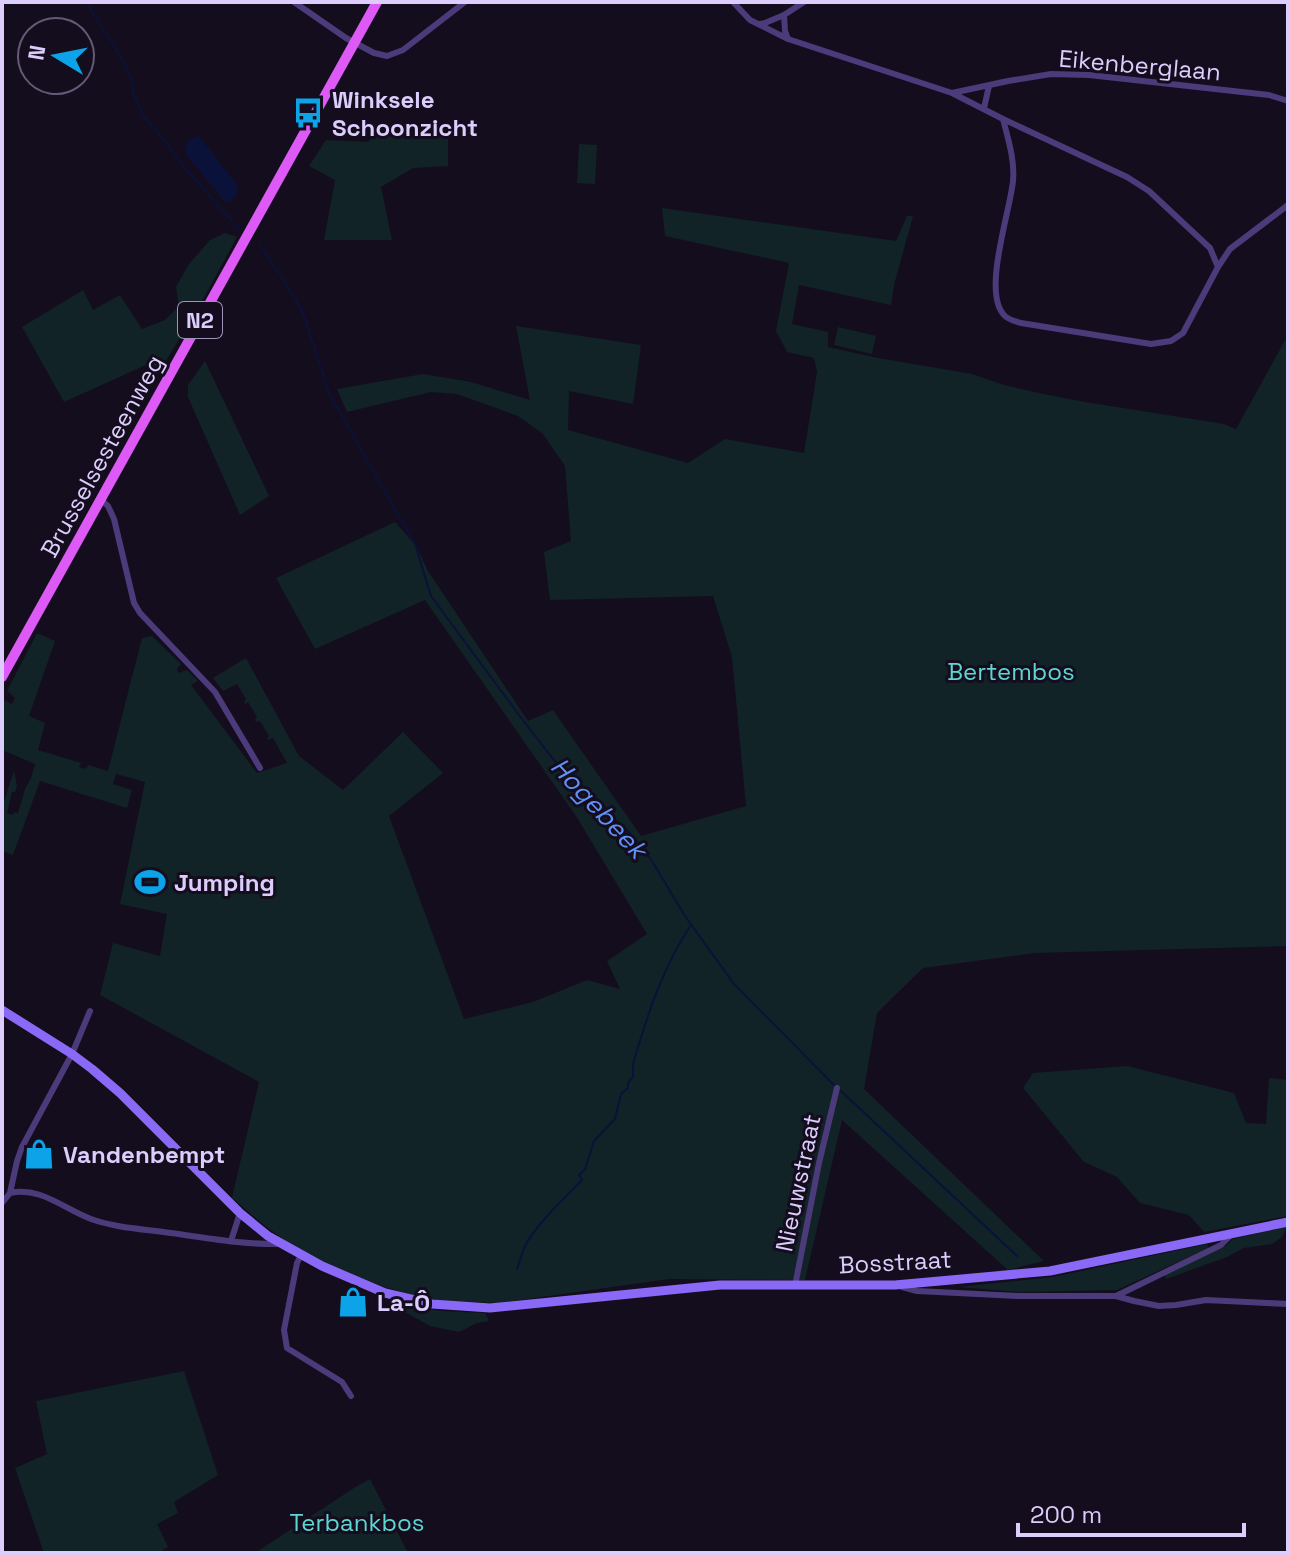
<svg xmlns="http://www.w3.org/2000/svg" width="1290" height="1555" font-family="'Space Grotesk',sans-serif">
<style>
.green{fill:#112327}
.water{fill:#0b1239}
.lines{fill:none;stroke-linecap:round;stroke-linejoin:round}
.stream{stroke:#0b1239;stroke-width:2}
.street{stroke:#4b3b7a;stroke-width:6}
.secondary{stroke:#8b69f7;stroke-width:9}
.primary{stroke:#dd5af6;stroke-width:10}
.labels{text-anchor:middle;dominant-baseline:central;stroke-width:6;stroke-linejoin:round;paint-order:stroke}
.shield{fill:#140d1e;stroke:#a093b9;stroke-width:2}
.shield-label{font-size:22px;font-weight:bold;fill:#dccdfc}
.street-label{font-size:24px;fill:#dccdfc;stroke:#140d1e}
.poi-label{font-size:24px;font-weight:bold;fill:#dccdfc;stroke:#140d1e;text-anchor:start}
.park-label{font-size:24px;fill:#5ed7d3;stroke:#140d1e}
.water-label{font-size:26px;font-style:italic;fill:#6191f6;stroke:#140d1e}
</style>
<rect width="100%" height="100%" fill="#140d1e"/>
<!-- green -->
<path class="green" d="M385 124 448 131V166L413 168 381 187 392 240H324L335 180 309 166 326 140 368 142Z
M579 144 597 145 595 184 577 183Z
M662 208 896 241 907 216H913L894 285 891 305 799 285 792 324 828 332V347L878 358 972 374 1004 385 1034 392 1085 402 1224 424 1236 429 1288 335V946L1035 953 923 968 877 1013 864 1089 1044 1261 1008 1270 842 1120 805 1280 669 1279 500 1303 443 1301 415 1296 385 1287 325 1264 287 1242 264 1225 232 1198 259 1082 100 995 113 943 160 956 167 914 120 904 145 782 116 774 113 784 132 790 127 808 40 781 13 855 2 851V807L14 771 17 786 15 792H12L7 813 13 815 14 812 18 813 25 789 31 778 35 764 2 750V699L12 704 15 698 7 691 37 633 55 641 29 716 45 723 38 750 81 763 79 767 86 769 88 765 108 771 142 638 152 636 181 664 177 669 178 673 187 670 198 681 191 685 257 773 287 763 273 738 268 740 267 738 269 736 260 721 256 722 255 720 257 717 248 702 245 704 244 702 246 699 237 684 223 691 213 678 246 658 299 756 343 790 403 732 443 773 389 816 464 1019 533 1002 587 980 620 989 607 961 647 934 576 816 425 600 315 649 276 578 395 522 415 544 428 571 528 721 553 710 641 836 746 806 732 657 713 596 550 600 544 552 571 541 565 466 543 434 518 416 457 394 431 392 347 412 337 389 423 374 471 382 530 400 516 326 641 345 633 404 569 391 568 430 688 463 725 439 804 453 817 372 814 358 787 352 776 331 789 263 665 236Z
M225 233 237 237 200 305 158 374 148 364 64 402 22 327 83 290 93 310 120 295 142 329 165 320 179 306 176 287 189 264 210 240Z
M838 327 876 336 872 354 834 345Z
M205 361 269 496 240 515 188 397V385Z
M1127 1066 1234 1093 1246 1123 1266 1124 1269 1078 1288 1080V1216L1204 1232 1189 1215 1140 1203 1117 1177 1084 1162 1023 1088 1033 1073Z
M1286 1227 1282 1237 1272 1244 1244 1248 1227 1257 1166 1279 1165 1275 1227 1245 1232 1239Z
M1207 1244 1208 1248 1117 1290 1018 1292 958 1287 1053 1277Z
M422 1308 442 1311 485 1313 489 1321 477 1323 459 1332 430 1326 398 1308Z
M184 1371 218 1475 174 1502 178 1513 157 1524 168 1547 158 1553H44L15 1468 47 1454 36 1401Z
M370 1479 408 1553H255L357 1486Z"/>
<!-- water -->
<path class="water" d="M199 136 238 186 236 197 226 203 185 153 187 141Z"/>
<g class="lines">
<!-- stream -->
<path class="stream" d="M86 2 125 64 132 82 134 95 143 115 165 141 185 168 232 221
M235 224 240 229
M260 245 296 300 304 316 330 395 415 544 431 596 519 715 574 786 601 802 614 819 630 833 652 861 685 916 734 984 835 1086
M840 1090 1017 1256
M517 1269C520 1261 522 1252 526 1244 540 1220 563 1200 582 1180L579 1175 585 1169 594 1141 615 1119 621 1094 628 1088V1083L633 1077V1064C647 1016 663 966 691 925"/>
<!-- street -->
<path class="street" d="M294 2 346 38 374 53 387 56 403 50 465 2
M733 2 750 20 788 39 952 93 1003 119C1008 139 1015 160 1013 181 1010 212 982 292 1004 315 1008 320 1015 321 1021 323L1151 344 1171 341 1183 333 1218 267 1230 249 1288 205
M784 15 804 2
M759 24 765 23 784 15 785 31 788 39
M952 93 1008 81 1051 74 1089 75 1269 95 1288 101
M984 108 989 86
M1003 119 1127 177 1149 191 1210 248 1218 267
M100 499 108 506 114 519 134 603 140 613 215 692 260 768
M10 1193C40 1186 64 1209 91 1219 116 1228 144 1229 171 1233 208 1238 245 1245 282 1244
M2 1203 10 1193 17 1161 22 1147 72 1054 90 1011
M231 1241 240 1213
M301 1255 297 1263 284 1330 287 1348 342 1382 351 1396
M795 1286 819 1163 837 1088
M902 1287 917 1291 1019 1296H1116L1134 1301 1159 1306 1176 1305 1206 1300 1288 1304
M1116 1296 1221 1245 1231 1235"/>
<!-- secondary -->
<path class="secondary" d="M2 1010 72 1054 92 1069 120 1093 240 1213 268 1236 322 1266 385 1293 432 1304 490 1308 720 1285H895L1050 1271 1288 1222"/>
<!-- primary -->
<path class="primary" d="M2 677 377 2"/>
</g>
<!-- icons -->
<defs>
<g id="bus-bare" transform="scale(2.4)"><path d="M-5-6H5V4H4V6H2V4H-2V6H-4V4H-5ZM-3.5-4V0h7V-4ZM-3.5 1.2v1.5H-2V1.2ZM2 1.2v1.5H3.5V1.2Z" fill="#0da3e8" stroke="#140d1e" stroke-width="2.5" paint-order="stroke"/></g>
<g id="stadium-bare" transform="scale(2.4)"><path d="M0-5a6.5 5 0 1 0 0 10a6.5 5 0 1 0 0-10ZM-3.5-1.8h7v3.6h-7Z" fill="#0da3e8" stroke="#140d1e" stroke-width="2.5" paint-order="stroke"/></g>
<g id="shop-bare" transform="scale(2.4)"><path d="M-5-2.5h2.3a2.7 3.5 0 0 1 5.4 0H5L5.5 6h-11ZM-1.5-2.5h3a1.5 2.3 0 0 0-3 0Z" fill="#0da3e8" stroke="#140d1e" stroke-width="2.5" paint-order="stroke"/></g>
</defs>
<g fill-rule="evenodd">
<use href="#bus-bare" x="308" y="113"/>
<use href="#stadium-bare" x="150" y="882"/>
<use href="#shop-bare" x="39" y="1154"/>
<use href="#shop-bare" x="353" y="1302"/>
</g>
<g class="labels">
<!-- shield labels -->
<rect class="shield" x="178" y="302" width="44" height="36" rx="6"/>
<g class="shield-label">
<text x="200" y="320">N2</text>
</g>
<!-- street labels -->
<g class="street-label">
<text transform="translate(1140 65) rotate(5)">Eikenberglaan</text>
<text transform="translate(102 456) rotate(-61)">Brusselsesteenweg</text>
<text transform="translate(798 1183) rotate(-78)">Nieuwstraat</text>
<text transform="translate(895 1262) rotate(-3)">Bosstraat</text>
</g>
<!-- poi labels -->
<g class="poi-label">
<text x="332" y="99">Winksele<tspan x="332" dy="28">Schoonzicht</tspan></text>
<text x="174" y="882">Jumping</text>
<text x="63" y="1154">Vandenbempt</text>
<text x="377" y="1302">La-Ô</text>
</g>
<!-- park labels -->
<g class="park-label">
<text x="1011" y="671">Bertembos</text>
<text x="357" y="1522">Terbankbos</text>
</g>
<!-- water labels -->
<g class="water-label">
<text transform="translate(599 808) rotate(47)">Hogebeek</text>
</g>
</g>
<!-- border -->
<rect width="1290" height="1555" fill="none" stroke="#dccdfc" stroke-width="8"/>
<!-- north arrow -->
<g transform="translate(56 56) rotate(280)"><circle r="38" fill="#140d1e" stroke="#645a77" stroke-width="2"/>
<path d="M0-6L14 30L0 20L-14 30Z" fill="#0da3e8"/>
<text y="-12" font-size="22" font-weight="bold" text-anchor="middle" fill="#dccdfc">N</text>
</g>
<!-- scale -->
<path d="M1018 1523v12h226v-12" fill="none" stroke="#dccdfc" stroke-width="4"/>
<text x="1030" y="1523" font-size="24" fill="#dccdfc" stroke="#140d1e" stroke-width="6" paint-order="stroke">200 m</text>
</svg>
